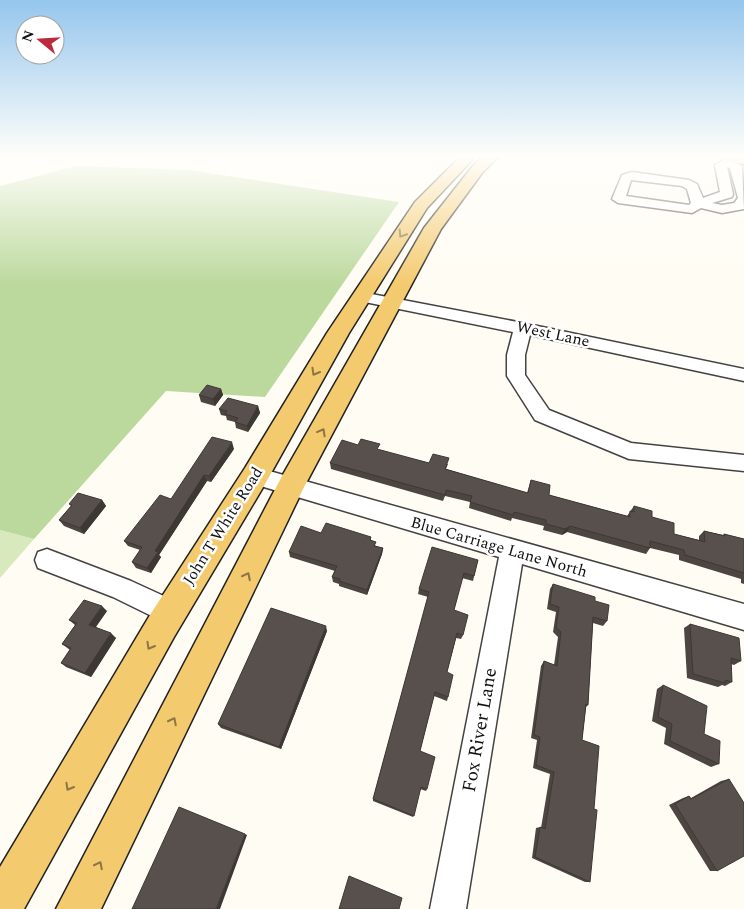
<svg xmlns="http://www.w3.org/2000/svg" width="744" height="909" font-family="Spectral,serif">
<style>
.green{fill:#d7e9bd}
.forest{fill:#bcd99d}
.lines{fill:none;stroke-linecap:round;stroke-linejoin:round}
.minor-casing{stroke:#434343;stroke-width:3}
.major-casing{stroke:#212121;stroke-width:3}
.minor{fill:#fff;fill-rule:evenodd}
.major{fill:#f4ca6e;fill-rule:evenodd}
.wall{fill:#4c4541}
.shaded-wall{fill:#3e3835}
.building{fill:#58504c;stroke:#3e3835}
.oneway{stroke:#8d7644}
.labels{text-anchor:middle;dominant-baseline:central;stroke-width:5;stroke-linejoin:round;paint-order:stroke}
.street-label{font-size:16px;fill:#101010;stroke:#fff}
.near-street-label{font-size:19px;fill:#101010;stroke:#fff}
</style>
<rect width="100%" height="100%" fill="#fffcf3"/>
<!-- green -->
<path class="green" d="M0 530 34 539 0 578Z"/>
<!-- forest -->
<path class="forest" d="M76 166 189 170 399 202 265 397 166 391 34 539 0 530V186Z"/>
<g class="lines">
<!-- minor casing -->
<g class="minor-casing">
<path id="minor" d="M727 158 742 166 744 209 722 213 701 208 692 213 618 203 612 199 622 175 632 172 689 180 697 184 703 198 720 192 715 165ZM727 167 730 168 738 198 734 203 722 205 712 203 732 197 733 194ZM631 180 682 186 687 189 691 203 689 205 626 196Z
M361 292 523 323 744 369V381L530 335 525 355V375L549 410 631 443 744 455V471L629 459 535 420 507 376V355L513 332 355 300 353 297Z
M255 467 744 604V630L522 564 466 909H430L499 557 247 482 244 476 247 470Z
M47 549 131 581 179 603 183 612 179 621 170 625 113 597 38 568 35 560 38 552Z"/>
</g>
<!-- major casing -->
<g class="major-casing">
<path id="major" d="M459 158H474L427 208 349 333 265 484 174 637 24 909H0V867L150 615 245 468 327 333 415 202Z
M481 158H497L482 173 441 229 303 489 101 909H56L281 478 424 228 472 167Z
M721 158H744V164L723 161Z"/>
</g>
<!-- minor -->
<use href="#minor" class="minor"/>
<!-- major -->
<use href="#major" class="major"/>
</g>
<!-- wall -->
<path class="wall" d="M221 389 223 395 215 406 201 402 199 395Z
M258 406 260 413 248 432 236 428 235 422 227 420 226 416 221 415 219 409Z
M358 445 429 463 448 464 446 469 527 493 531 480 549 495 627 516 634 506 652 517 674 534 699 540V536L704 531 723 535 724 534 744 539V584L741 583V579L679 560V555L650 548 646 554 567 532 562 535 543 530 544 526 512 518 511 521 469 508 470 502 445 496 443 501 331 469 330 463Z
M234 449 211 482 207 481 159 555 161 557 151 573 136 568 132 562 140 550 128 546 124 541 171 499Z
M102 500 106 506 84 534 64 526 59 520 71 506 69 504Z
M321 533 371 537V541L376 546 383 548 382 554 367 595 339 586V584L333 582 332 577 335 571 290 557 289 552Z
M478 560 473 581 462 578 454 610 463 635 461 639 456 638 447 672 448 697 447 701 434 696 420 751 427 789 426 791 420 789 413 817 373 801V799L428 597 418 594 419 589Z
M553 584 595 601 607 621 603 626 593 623 588 705 586 707 582 740 594 809 590 882H585L532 858 536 828 540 827 541 828 550 774 533 768 537 740 531 738 541 666 544 661 554 665 558 637 553 632 556 612 547 609 550 589Z
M107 611 96 627 116 638 91 677 66 667 61 663 70 650 62 644 75 625 69 620Z
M690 624 741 661 734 665 731 664 732 682 725 686 722 685 718 687 687 678 684 628Z
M327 631 281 749 221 728 218 724Z
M663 685 704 734 719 764 711 767 664 744 666 728 652 721 657 689Z
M729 779 717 871H710L669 805 683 798 689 796 691 798 721 781Z"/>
<!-- shaded-wall -->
<path class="shaded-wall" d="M221 389 223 395 215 406 213 399Z
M258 406 260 413 248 432 247 426Z
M232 442 234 449 211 482 209 476Z
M204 475 207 481 159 555 161 557 151 573 147 568 155 551Z
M102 500 106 506 84 534 80 528Z
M570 526 567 532 562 535 565 529Z
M383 548 382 554 367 595V590Z
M102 606 107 611 94 629 89 625Z
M326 626 327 631 281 749 279 747Z
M111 633 116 638 91 677 85 673Z
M245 834 247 835 220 909H216Z"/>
<!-- building -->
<path class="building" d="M207 385 221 389 213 399 199 395Z
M228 398 258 406 247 426 235 422 238 418 225 414 227 411 219 409Z
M212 437 232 442 209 476 204 475 155 551 158 552 147 568 132 562 142 547 124 541 160 495 171 499Z
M361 439 380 444 377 449 429 463 433 454 449 458 445 469 528 493 531 480 550 485 549 495 630 517V511L634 512V506L652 511V517L674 523V534L705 542 704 531 725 536 724 534 744 539V573L685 555 684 550 650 541V548L570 526 565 529 546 524V520L514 512 513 515 470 502 472 496 446 490 445 495 330 463 342 440 358 445Z
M78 493 102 500 80 528 59 520 72 505 69 504Z
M326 523 371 537 370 540 376 542 374 546 383 548 367 590 339 581 340 579 332 577 337 566 289 552 301 526 321 533Z
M432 547 478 560 474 576 464 573 454 610 468 615 463 635 457 633 447 672 453 675 448 697 435 692 420 751 435 757 427 789 421 787 414 816 373 799 429 592 419 589Z
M553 584 595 597V601L609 605 607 621 593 617 588 705 586 704 582 740 599 746 594 809 597 810 590 882 535 857 540 827 545 829 554 772 536 765 540 737 534 735 544 661 557 666 561 632 556 627 559 607 550 604Z
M84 600 102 606 89 625 111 633 85 673 61 663 71 648 62 644 77 623 69 620Z
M271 608 326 626 279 747 218 724Z
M690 624 739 638 741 661 731 658 732 682 725 680V683L693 674Z
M663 685 707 706 704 734 720 741 719 764 670 741 672 724 658 717Z
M729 779 744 803V856L717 871 675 804 689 796 691 799Z
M179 807 245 834 216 909H132Z
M349 876 402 898 399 909H339Z"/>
<!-- one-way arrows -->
<defs><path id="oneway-chevron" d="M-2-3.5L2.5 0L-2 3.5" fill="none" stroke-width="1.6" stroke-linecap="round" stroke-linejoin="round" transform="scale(1.25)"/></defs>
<g class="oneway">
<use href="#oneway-chevron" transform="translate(402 234) rotate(123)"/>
<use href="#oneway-chevron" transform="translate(315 372) rotate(120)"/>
<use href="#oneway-chevron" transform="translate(322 432) rotate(-61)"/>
<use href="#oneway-chevron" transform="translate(247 576) rotate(-63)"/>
<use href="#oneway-chevron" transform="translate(150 646) rotate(120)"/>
<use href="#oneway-chevron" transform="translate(173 721) rotate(-63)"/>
<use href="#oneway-chevron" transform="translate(69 787) rotate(120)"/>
<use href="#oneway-chevron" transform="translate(99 865) rotate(-63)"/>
</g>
<!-- sky -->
<linearGradient id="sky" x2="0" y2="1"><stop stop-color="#95c6ed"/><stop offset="0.55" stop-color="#fffefa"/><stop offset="1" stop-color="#fffefa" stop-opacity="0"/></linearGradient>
<rect width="744" height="285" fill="url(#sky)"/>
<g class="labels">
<!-- street labels -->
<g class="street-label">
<text transform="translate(553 334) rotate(12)">West Lane</text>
<text transform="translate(223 526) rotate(-58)">John T White Road</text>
<text transform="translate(499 547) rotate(16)">Blue Carriage Lane North</text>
</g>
<!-- near-street labels -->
<g class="near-street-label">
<text transform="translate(480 730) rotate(-80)">Fox River Lane</text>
</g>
</g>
<!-- north arrow -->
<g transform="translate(40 40) rotate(288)"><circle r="24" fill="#ffffff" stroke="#9f9f9f"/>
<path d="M0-4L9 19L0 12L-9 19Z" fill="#bc2b3c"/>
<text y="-8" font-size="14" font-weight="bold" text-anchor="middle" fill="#101010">N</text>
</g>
</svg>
